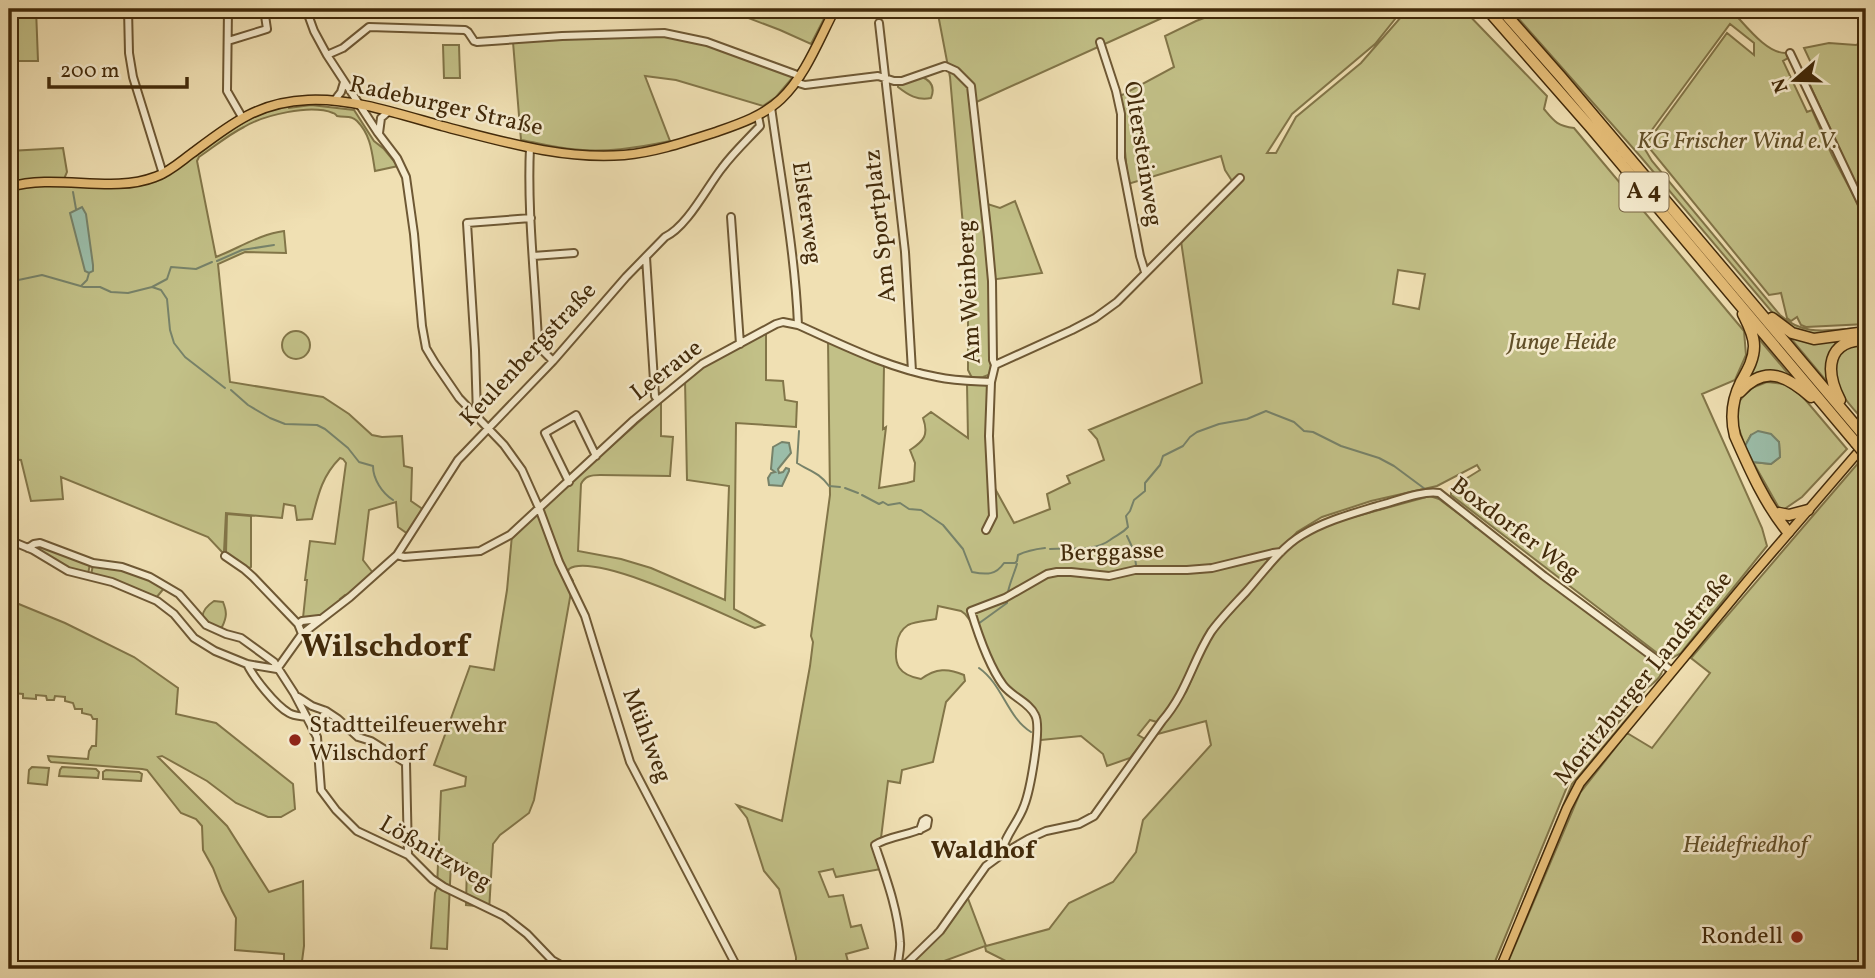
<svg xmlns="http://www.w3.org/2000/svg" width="1875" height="978" font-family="Vollkorn,serif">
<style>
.green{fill:#c2c087;stroke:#827548;stroke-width:2;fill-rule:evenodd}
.water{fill:#9bbda9;stroke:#778269;stroke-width:2}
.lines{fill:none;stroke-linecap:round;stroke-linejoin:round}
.stream{stroke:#778269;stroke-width:2}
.minor-casing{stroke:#6e5834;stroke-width:10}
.major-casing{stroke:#422a0a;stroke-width:11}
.highway-casing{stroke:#422a0a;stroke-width:13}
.minor{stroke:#f5ebce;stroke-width:6}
.major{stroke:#e8c07a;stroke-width:8}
.highway{stroke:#e8c07a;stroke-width:10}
.highway-bridge-casing{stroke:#422a0a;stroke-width:13;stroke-linecap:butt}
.highway-bridge{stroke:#e8c07a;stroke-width:10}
.poi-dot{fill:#8f2418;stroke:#f5ebce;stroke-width:2.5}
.labels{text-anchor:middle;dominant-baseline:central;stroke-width:5;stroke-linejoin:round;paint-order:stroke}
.shield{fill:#f5ebce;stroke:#786445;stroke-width:2}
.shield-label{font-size:23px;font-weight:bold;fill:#422a0a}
.street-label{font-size:24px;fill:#422a0a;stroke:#f5ebce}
.park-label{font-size:24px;font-style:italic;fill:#625029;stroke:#f5ebce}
.poi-label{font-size:24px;fill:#422a0a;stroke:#f5ebce;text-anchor:start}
.neighbourhood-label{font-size:26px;font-weight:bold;fill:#422a0a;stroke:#f5ebce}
.district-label{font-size:32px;font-weight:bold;fill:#422a0a;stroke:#f5ebce}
</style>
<rect width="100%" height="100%" fill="#f0e0b3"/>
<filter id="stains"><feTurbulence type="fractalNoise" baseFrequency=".00286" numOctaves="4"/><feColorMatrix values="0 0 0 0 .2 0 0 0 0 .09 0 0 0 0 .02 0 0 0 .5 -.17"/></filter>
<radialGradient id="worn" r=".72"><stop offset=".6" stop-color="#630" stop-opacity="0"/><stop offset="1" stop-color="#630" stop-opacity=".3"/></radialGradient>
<!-- green -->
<path class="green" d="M9 9H36L38 61H9Z
M746 9H829L811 44 780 30 743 16Z
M937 9H1182L972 104 974 144 981 202 1000 208 1015 201 1042 273 989 280 991 374 983 377 972 378 968 370V283L950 77Z
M1228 9H1403L1375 44 1292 114 1267 153H1276L1296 117 1361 63 1408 9H1463L1547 96 1544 109C1554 121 1557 126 1574 128L1744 331 1746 355 1735 380 1702 394 1762 528 1767 546 1681 653 1672 658 1665 659 1451 495V488L1480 470 1477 465 1437 486 1371 501 1322 517 1297 532 1208 632 1181 689 1170 708 1157 722 1150 720 1138 735 1145 739 1130 758 1107 766 1103 754 1081 736 1041 740 1036 737 1034 714 1005 689 975 627 965 614 961 611 938 606 936 619C927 621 917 621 908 625 902 629 898 636 897 643 893 665 899 675 921 679 936 668 948 668 964 675L965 681 946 702 933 762 902 770 900 783 888 781 881 838 872 843 881 869 836 877 833 869 819 872 829 897 843 895 851 927 861 925 868 948 846 954 850 969H796V957L779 889 764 871 747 818 737 805 782 821 810 666 813 642 811 636 830 495 828 340 884 365 883 429 886 427 879 488 907 483 914 481 915 463 910 450C924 441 929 435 923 418L931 412 968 438 967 384H985L988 388 993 485 1014 523 1050 509 1047 494 1070 483 1067 476 1104 460 1097 439 1089 430 1202 383 1181 241 1236 187 1225 170 1221 156 1128 184 1120 96 1174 67 1165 36 1196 21ZM1398 270 1425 274 1419 309 1393 304Z
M1510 9H1730C1744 23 1766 54 1786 53L1788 58 1783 61 1807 112 1812 110 1832 155 1866 219V324L1806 327 1801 325 1797 317 1791 321 1787 318 1781 293 1769 295 1646 144 1727 33 1754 55V43L1730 24 1643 142V146L1652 161 1780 315C1807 339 1833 328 1866 328L1832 335 1803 334 1777 318 1640 156Z
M579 37H668L708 45 786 72 793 77 776 97 763 106 676 80 645 76 670 141C637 148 604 153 571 149 554 147 538 143 521 140L513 42Z
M1866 41V201L1864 202 1803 70 1812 65 1804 48 1829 43 1856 45Z
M443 45H459L460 78H444Z
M922 77C932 81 935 88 931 98 918 101 908 95 898 87V84Z
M311 105 354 110 374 141 384 149 398 166 375 171C372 153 371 135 357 121 351 115 345 118 337 116 336 115 335 113 333 113 310 104 264 115 244 127 228 135 214 147 199 157L197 161 216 257C239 248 260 234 284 231L286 253 245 252 218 264 230 382 323 397 349 414 372 435 382 437 402 436 404 466 412 468 411 501 424 510 408 534 398 527 396 502 369 510 363 560 373 573 346 596 345 595 340 599 341 601 321 618H303L307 580H305L310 541 335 544 346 463 343 459 340 458C322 476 318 495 312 519L297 520 295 506 284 504 282 518 226 513 224 552H222L208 537 61 477 63 499 31 501 21 460 9 459V190L28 186H132L195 155 196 156C224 136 252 111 288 106L289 108Z
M63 148 67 172 64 179 9 185V151Z
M282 345a14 14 0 1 1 28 0a14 14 0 1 1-28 0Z
M766 333V380L783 381 785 400 797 402 796 427 736 423 734 609 764 625 755 628C724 615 595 551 569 569L568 572 573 581 534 800 529 813 500 835 493 844 489 911 477 906 466 905 467 863 451 862 447 949 431 948 435 893 437 888 441 791 465 786 466 777 434 765 470 666 494 670 507 590 512 535 661 402V436L673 437 670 476 600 475C591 475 585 476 581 484L578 551 621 559 651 568 725 600 729 486 687 480 685 380 705 365Z
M1754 333 1791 377 1748 381Z
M1787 334 1858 335 1846 341 1827 377 1828 383Z
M1866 344V423C1852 407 1828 386 1836 362 1838 355 1842 349 1850 346 1854 344 1861 344 1866 344Z
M1767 382 1785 384 1803 397 1847 449 1802 497 1783 510 1779 508 1753 462 1771 464 1780 457 1779 442 1751 435 1745 446 1737 423 1739 402 1749 389Z
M1859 462 1866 471V969H1505L1580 793 1627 733 1652 748 1710 673 1691 658Z
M1430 496 1439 499 1663 667C1662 677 1655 682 1647 688L1569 782 1492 969H1017L1008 962 986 951 985 946 925 968 903 969 967 896 986 946 1049 929 1069 903 1113 882 1136 852 1143 820 1211 745 1206 721 1154 735 1186 692 1204 651 1213 634 1284 552 1300 539 1328 524Z
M227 514 251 516V567L249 568 226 553Z
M36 545H41L90 564 88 574 71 570 34 548Z
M93 565 132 572 165 587 156 598 103 577 91 575Z
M9 600 65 623 134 657 178 688 176 714 216 723 293 784 295 809 281 817H268L236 803 207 781 162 756 158 757 227 826 269 892 303 881 304 946 301 969H284V954L235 950 236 918 222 891 213 868 203 850 202 826 196 819 181 813 147 770 142 769 51 762 49 760 48 756 88 759 89 751 92 746H96L97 719H93L91 715 82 713V709H75L73 703 65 701V697L55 696 54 700H47L46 696 36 695V699L23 698V694L13 693 12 697H9Z
M214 601 223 602C227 612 227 617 222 627H215L203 619C201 611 208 605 214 601Z
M1639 704 1634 713 1583 774 1519 918 1517 917 1572 784Z
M32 767 49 768 47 785 28 783 29 770Z
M62 767 96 769 99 772 98 778 59 776 60 770Z
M106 770 139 772 142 774 141 781 103 779V772Z"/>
<!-- water -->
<path class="water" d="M82 207 86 214 93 265V271L89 273 85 271 70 213Z
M1758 431 1771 434 1779 442 1780 457 1771 464 1753 462 1745 446 1751 435Z
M782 442 789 443 791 453 778 469 779 473 783 472 786 468 789 469V471L782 486 769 485 768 478 771 473 775 472 771 469 773 447Z"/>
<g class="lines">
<!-- stream -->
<path class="stream" d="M73 192 76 209
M217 261 242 250 274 245
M9 282 42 275 84 287H100L111 292 128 293 152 287 161 290 167 299 170 330 174 343 185 357 225 388
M81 286 87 280 89 273
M152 287 167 279 171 267 196 269 212 262
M231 390 248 405 270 418 285 424 317 425 325 429 348 448 359 462 373 466C373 479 382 493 393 500
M799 431 797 463C809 471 819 472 829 486L840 487
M845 488 858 493
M862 495 879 504 883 502 888 505 900 503 909 509 921 510 943 525 963 549 972 572C987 575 996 575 1004 563H1015L1017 561 1018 555C1026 551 1036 549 1045 548
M1435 496 1445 502
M1452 507 1476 528
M1127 536 1134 551 1136 565
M1050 549C1070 547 1094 552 1110 540 1116 535 1122 534 1128 527L1126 516 1130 511 1134 500 1145 491V483L1160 465 1163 456 1183 446 1190 437 1197 432 1219 424 1247 419 1266 411 1294 422 1304 431 1313 432 1341 446 1379 458 1394 466 1425 489
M1008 592C1010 582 1014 574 1017 564
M978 624 1007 603V600
M979 668C1003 685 1007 717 1031 732"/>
<!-- minor casing -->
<g class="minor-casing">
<path id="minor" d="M128 9 129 53 133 77 163 174
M228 9 227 91 242 117
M306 9 314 31 327 55 378 133 397 158 406 177 414 234 422 326 426 348 435 363 459 398 504 445 522 470 539 508 559 562 585 616 630 762 738 969
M879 23 905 252 912 371
M228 41 267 29 264 9
M1100 42 1116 91 1121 114V158L1140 256 1145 272
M1790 53 1866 213
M327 55 343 48 369 27 465 30 468 32 474 41 477 42 562 36 664 33 707 42 800 76
M795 82 805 85 878 76 894 81H902L945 66 956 71 971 86 988 237 992 281 993 360 995 365 991 382 989 436 993 516 986 530
M334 101 341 92 344 82
M771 107C781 180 795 252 798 325
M379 133 381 118 388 112
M530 147C527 211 535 277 538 341L542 350 553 361
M731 217 740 344
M533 256 574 253
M646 257 655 396 658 400
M995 365 1072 330 1095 318 1117 302 1240 178
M477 416 475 350 467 223 531 218
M569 482 545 433 576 415 596 456
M9 540 33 550 68 571 112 582 157 601 174 614 194 638 215 651 247 664 277 669
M28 548 34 544 40 543 93 563 122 567 150 577 179 594 206 625 226 634 241 638 274 662 294 693 317 737 321 790 336 810 357 831 408 855 432 879 444 887 504 916 527 934 552 960 568 969
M397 555 404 557 480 551 510 535 634 420 702 364 776 324 783 322 798 325C843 345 888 368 937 377 955 381 973 381 991 382
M225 556 244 569 253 577 298 624 302 634
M298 624 302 621 319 619
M247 664C254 678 275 705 289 713 294 716 300 716 306 717
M277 669 302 634 350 597 397 555 458 460 553 361 626 277 665 237C687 227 707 187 722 168 733 153 747 140 760 126L758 116
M298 697 312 706 326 711 338 719 358 737 371 741 406 763 408 855
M314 732 326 711
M1001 855C1004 836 1018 823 1024 806 1030 791 1042 727 1035 715 1029 702 1012 697 1003 685 989 666 978 634 971 611L1005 598 1047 574 1057 572H1071L1109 576 1135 570H1187L1212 568 1273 553 1281 552
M898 969C897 960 901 951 900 942 898 909 885 875 875 845 891 835 910 836 927 826L928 820 926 819 923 821 920 830
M901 969 940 931 986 866 1001 855 1028 839 1046 831 1079 824 1094 816 1162 721C1187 692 1192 662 1211 632 1221 618 1234 605 1246 592 1263 573 1280 548 1302 535 1325 521 1351 514 1377 506 1394 502 1422 490 1439 493L1544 576 1672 671"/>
</g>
<!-- major casing -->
<g class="major-casing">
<path id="major" d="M9 187C57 173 111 194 155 177 170 172 182 160 195 151 232 123 259 102 308 100 353 98 399 114 442 126 501 141 562 160 624 155 656 152 685 142 716 132 739 124 763 116 781 99 806 75 819 39 835 9
M1500 969 1567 808 1580 783 1749 579 1866 443"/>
</g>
<!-- highway casing -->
<g class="highway-casing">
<path id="highway" d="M1487 9 1592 129 1856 443
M1501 9 1561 77 1866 438
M1743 314C1748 324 1754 335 1754 346 1754 360 1747 371 1741 382 1732 400 1730 417 1735 436 1750 470 1765 504 1788 532
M1772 318 1792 333 1814 339 1866 332
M1740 392C1765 364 1787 376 1811 397
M1840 400C1825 371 1826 340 1866 340
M1779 513 1789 515 1808 510"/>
</g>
<!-- minor -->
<use href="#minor" class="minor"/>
<!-- major -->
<use href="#major" class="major"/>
<!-- highway -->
<use href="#highway" class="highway"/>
<!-- highway-bridge casing -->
<g class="highway-bridge-casing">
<path id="highway-bridge" d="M1856 443 1865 454"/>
</g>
<!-- highway-bridge -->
<use href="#highway-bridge" class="highway-bridge"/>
</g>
<!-- markers -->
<g class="poi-dot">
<circle cx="295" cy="740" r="7"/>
<circle cx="1797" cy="937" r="7"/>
</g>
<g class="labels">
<!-- shield labels -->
<rect class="shield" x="1619.5" y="172.5" width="49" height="39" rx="5"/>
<g class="shield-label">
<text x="1644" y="192">A 4</text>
</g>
<!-- street labels -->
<g class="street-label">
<text transform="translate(446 107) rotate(13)">Radeburger Straße</text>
<text transform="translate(1142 154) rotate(81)">Oltersteinweg</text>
<text transform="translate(806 213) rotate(82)">Elsterweg</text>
<text transform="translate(881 226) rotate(-96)">Am Sportplatz</text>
<text transform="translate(970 292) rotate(-93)">Am Weinberg</text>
<text transform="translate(529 355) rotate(-47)">Keulenbergstraße</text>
<text transform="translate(667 371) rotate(-38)">Leeraue</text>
<text transform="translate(1515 530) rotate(37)">Boxdorfer Weg</text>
<text transform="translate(1112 553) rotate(-2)">Berggasse</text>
<text transform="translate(1644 679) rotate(-51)">Moritzburger Landstraße</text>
<text transform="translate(646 736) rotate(69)">Mühlweg</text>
<text transform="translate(435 854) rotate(30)">Lößnitzweg</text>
</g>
<!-- park labels -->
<g class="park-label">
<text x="1737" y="142">KG Frischer Wind e.V.</text>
<text x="1562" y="343">Junge Heide</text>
<text x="1745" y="846">Heidefriedhof</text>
</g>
<!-- poi labels -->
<g class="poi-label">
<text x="309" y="726">Stadtteilfeuerwehr<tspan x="309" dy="28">Wilschdorf</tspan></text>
<text x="1783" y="937" text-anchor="end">Rondell</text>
</g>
<!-- neighbourhood labels -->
<g class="neighbourhood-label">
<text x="983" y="851">Waldhof</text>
</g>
<!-- district labels -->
<g class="district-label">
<text x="385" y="648">Wilschdorf</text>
</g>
</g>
<!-- margin -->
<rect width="1875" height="978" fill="none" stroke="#f0e0b3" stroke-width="35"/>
<rect x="10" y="10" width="1854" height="957" fill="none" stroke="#422a0a" stroke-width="3.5"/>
<rect x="18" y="18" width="1840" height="943" fill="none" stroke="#422a0a" stroke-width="2"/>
<!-- north arrow -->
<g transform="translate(1795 80) rotate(250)" stroke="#f5ebce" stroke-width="5" paint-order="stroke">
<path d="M0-5L12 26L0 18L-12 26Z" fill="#422a0a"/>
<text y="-10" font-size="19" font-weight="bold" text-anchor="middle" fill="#422a0a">N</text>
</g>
<!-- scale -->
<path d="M49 77v10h138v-10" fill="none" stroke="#422a0a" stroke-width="3.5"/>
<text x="60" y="77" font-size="21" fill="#422a0a" stroke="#f5ebce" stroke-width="5" paint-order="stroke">200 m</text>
<rect width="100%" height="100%" filter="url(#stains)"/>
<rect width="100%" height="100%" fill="url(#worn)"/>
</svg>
